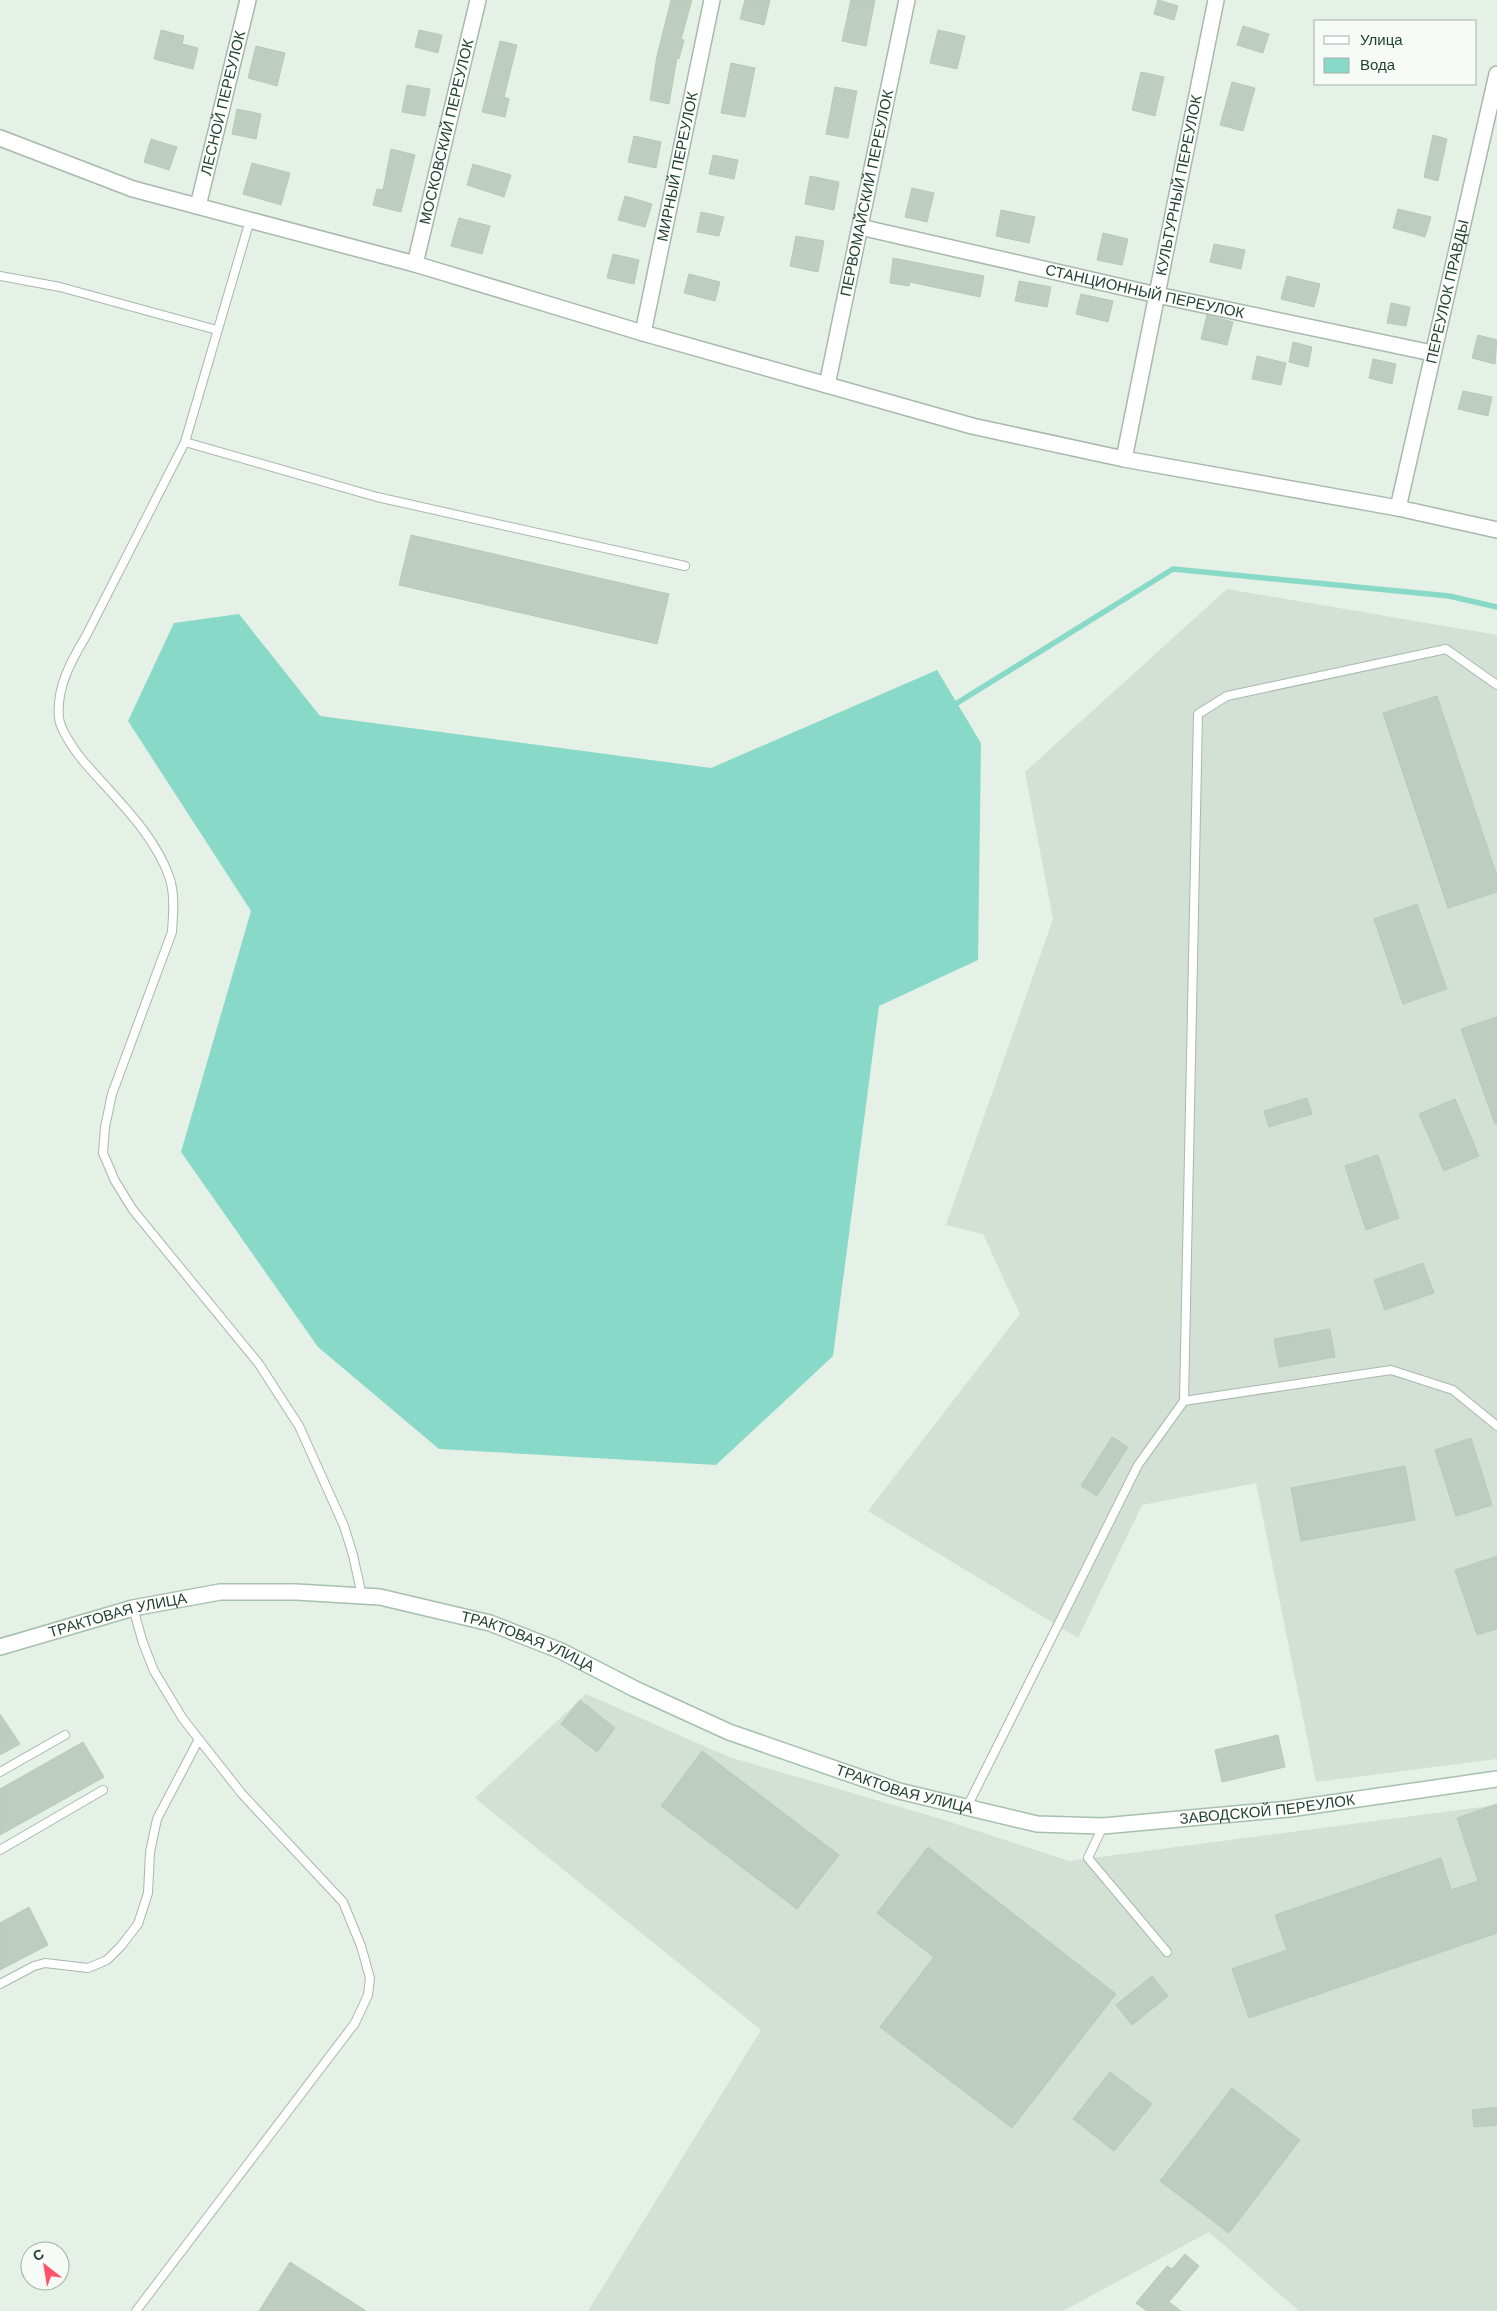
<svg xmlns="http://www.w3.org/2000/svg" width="1497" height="2311" font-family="'DM Sans',sans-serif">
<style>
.built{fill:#d3e0d5}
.water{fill:#88d9c7}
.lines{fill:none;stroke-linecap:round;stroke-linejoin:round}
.stream{stroke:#88d9c7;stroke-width:5.5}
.building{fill:#bdcec1;stroke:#b7cabb}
.lane-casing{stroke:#a7b9ac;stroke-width:10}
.street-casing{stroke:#a7b9ac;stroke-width:18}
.secondary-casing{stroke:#a5c0ad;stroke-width:18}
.lane{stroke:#fff;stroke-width:8}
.street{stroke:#fff;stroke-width:15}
.secondary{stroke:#fff;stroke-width:15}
.labels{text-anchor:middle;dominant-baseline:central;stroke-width:4;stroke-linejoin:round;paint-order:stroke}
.street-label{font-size:15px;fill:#22442e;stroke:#f7fbf7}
</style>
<rect width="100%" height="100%" fill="#e5f0e7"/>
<!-- built -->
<path class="built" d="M1227 589 1497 635V1759L1316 1782 1256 1483 1142 1505 1078 1638 868 1511 1020 1314 983 1234 946 1225 1053 919 1025 772Z
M586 1694 729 1757 938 1818 1069 1861 1497 1805V2311H1299L1209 2232 1063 2311H588L761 2030 475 1798Z"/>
<!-- water -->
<path class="water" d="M239 614 320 716 711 768 937 670 981 743 978 960 879 1006 833 1356 716 1465 439 1449 318 1347 181 1152 251 911 128 721 174 623Z"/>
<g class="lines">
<!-- stream -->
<path class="stream" d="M957 703 1173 569 1449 596 1497 607"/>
</g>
<!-- building -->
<path class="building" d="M671 0H692L681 39 684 40 679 59 677 58 669 104 650 100 657 56Z
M745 0H770L764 25 740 19Z
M851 0H875L866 46 842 41Z
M1158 0 1178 6 1174 20 1154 14Z
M1243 26 1269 34 1263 53 1237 45Z
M161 30 184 36 182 44 198 48 193 69 154 59Z
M419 30 442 35 438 53 415 47Z
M938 30 965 36 957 69 930 63Z
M500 41 517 45 504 97 509 99 505 117 482 112Z
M256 46 285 53 277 86 248 78Z
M731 63 755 68 745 117 721 113Z
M1141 72 1164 77 1155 116 1132 110Z
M1232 82 1255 88 1243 131 1220 125Z
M407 85 430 89 425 116 402 112Z
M835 87 857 91 848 138 826 134Z
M237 109 261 114 256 139 232 134Z
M1433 135 1447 139 1438 181 1424 177Z
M634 136 661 142 656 168 628 162Z
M151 139 177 147 169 170 144 162Z
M391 149 415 155 401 212 373 205 377 189 383 190Z
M713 155 738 160 734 179 709 174Z
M252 163 290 173 281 205 243 194Z
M473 164 511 175 504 197 467 185Z
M810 176 839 182 834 210 805 204Z
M912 188 934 193 927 222 905 217Z
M625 196 652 204 645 227 618 220Z
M1398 209 1431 217 1425 237 1393 228Z
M1001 210 1035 217 1029 243 996 236Z
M701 212 724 217 719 236 697 232Z
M459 218 490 226 482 254 451 246Z
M1103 233 1128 239 1122 265 1097 260Z
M796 236 824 241 818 272 790 266Z
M1214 244 1245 250 1241 269 1210 262Z
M613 254 639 260 634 284 607 278Z
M893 258 984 276 980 297 910 282 909 286 890 283Z
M689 274 720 282 715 301 684 293Z
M1287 276 1320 284 1314 307 1281 299Z
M1019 281 1051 287 1047 307 1015 301Z
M1081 294 1113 301 1108 322 1076 314Z
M1391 303 1410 307 1406 326 1387 323Z
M1207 315 1233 322 1227 345 1201 339Z
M1478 335 1497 340 1495 364 1472 358Z
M1293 342 1312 347 1308 367 1289 362Z
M1257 356 1286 363 1281 385 1252 379Z
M1373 359 1396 364 1392 384 1369 378Z
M1463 391 1492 397 1488 416 1458 409Z
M411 535 669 594 657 644 399 585Z
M1437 696 1497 876V892L1448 908 1383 713Z
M1417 904 1447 989 1403 1004 1374 919Z
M1497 1017V1124H1495L1461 1029Z
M1307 1098 1312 1114 1269 1127 1264 1111Z
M1455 1099 1479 1156 1444 1171 1419 1114Z
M1378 1155 1399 1218 1366 1230 1345 1166Z
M1423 1263 1434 1293 1385 1310 1374 1280Z
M1330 1329 1335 1357 1279 1367 1274 1339Z
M1112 1437 1128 1447 1097 1496 1081 1486Z
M1471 1438 1492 1505 1456 1516 1435 1450Z
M1405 1466 1415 1520 1301 1541 1291 1488Z
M1497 1556V1629L1477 1635 1455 1570Z
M580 1700 615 1728 597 1752 561 1724Z
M0 1714 20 1744 0 1755Z
M1278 1735 1285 1767 1222 1782 1215 1750Z
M83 1742 104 1777 0 1835V1789Z
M702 1751 839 1855 797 1909 661 1806Z
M1497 1804V1933L1249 2018 1232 1969 1287 1950 1275 1915 1441 1858 1451 1890 1478 1881 1457 1818Z
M928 1847 1116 1994 1012 2128 880 2027 934 1957 877 1913Z
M29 1907 48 1945 0 1970V1923Z
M1152 1976 1168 1996 1132 2025 1116 2005Z
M1110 2072 1152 2104 1114 2151 1073 2119Z
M1232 2088 1300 2140 1229 2233 1160 2181Z
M1497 2107V2125L1474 2127 1472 2110Z
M1185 2254 1199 2266 1169 2302 1181 2311H1147L1136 2303 1167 2266 1172 2269Z
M290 2262 366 2311H259Z"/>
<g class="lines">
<!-- lane casing -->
<g class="lane-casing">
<path id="lane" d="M250 220 185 442 377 497 685 566
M0 276 60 287 217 330
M185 442 86 636C71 661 56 688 59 718 60 730 77 754 85 763 116 799 155 834 170 879 175 896 173 915 172 932L112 1094 105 1127 103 1153 115 1181 133 1210 259 1364 299 1426 344 1526 353 1555 362 1596
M1184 1401 1198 714 1227 696 1446 649 1497 685
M133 1608 143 1643 154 1671 183 1719 242 1794 343 1902 361 1946 370 1978 368 1995 355 2023 136 2311
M0 1772 65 1735
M966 1809 1138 1465 1184 1401 1391 1370 1453 1390 1497 1426
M1103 1826 1088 1858 1167 1952
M0 1850 103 1790
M0 1984 34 1966 45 1963 88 1968 107 1960 121 1946 138 1924 148 1893 150 1852 157 1819 199 1739"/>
</g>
<!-- street casing -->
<g class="street-casing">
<g id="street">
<path d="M0 138 133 189 415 264 643 333 972 426 1124 459 1398 508 1497 530"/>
<path id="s1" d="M198 206 248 0"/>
<path id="s2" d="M860 227 1157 295 1432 353"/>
<path id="s3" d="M415 264 478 0"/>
<path id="s4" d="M643 333 712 0"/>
<path id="s5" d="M827 385 907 0"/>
<path id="s6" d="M1124 459 1216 0"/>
<path id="s7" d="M1398 508 1497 74"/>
</g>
</g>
<!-- secondary casing -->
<g class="secondary-casing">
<g id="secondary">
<path id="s8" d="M0 1647 133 1608 220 1592H296L380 1597 490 1623 561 1651 635 1689 729 1732 899 1791 1037 1824 1103 1826 1289 1809 1497 1779"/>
</g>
</g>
<!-- lane -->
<use href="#lane" class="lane"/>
<!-- street -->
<use href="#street" class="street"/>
<!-- secondary -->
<use href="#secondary" class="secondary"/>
</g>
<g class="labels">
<!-- street labels -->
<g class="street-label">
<text stroke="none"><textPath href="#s1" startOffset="106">ЛЕСНОЙ ПЕРЕУЛОК</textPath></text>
<text stroke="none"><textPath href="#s3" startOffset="136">МОСКОВСКИЙ ПЕРЕУЛОК</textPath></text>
<text stroke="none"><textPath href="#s4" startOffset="170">МИРНЫЙ ПЕРЕУЛОК</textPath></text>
<text stroke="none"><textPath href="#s6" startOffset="279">КУЛЬТУРНЫЙ ПЕРЕУЛОК</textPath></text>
<text stroke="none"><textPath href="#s5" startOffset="196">ПЕРВОМАЙСКИЙ ПЕРЕУЛОК</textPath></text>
<text stroke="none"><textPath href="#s2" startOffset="292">СТАНЦИОННЫЙ ПЕРЕУЛОК</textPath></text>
<text stroke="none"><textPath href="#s7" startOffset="222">ПЕРЕУЛОК ПРАВДЫ</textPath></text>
<text stroke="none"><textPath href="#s8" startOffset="122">ТРАКТОВАЯ УЛИЦА</textPath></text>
<text stroke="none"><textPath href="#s8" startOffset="542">ТРАКТОВАЯ УЛИЦА</textPath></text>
<text stroke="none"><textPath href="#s8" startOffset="948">ТРАКТОВАЯ УЛИЦА</textPath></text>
<text stroke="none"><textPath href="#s8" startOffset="1316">ЗАВОДСКОЙ ПЕРЕУЛОК</textPath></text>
</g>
</g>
<!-- legend -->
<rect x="1314" y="20" width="162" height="65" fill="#f7fbf7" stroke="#a2b2a7"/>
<rect x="1324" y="36" width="25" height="8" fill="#ffffff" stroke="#a2b2a7"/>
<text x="1360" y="45" font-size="15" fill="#22442e">Улица</text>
<rect x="1324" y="58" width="25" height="15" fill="#88d9c7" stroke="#a2b2a7"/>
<text x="1360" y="70" font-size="15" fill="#22442e">Вода</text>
<!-- north arrow -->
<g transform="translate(45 2266) rotate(329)"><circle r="24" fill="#f7fbf7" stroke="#a2b2a7"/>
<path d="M0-4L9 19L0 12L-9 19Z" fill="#ff546a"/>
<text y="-8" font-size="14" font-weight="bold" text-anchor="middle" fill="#22442e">С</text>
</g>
</svg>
